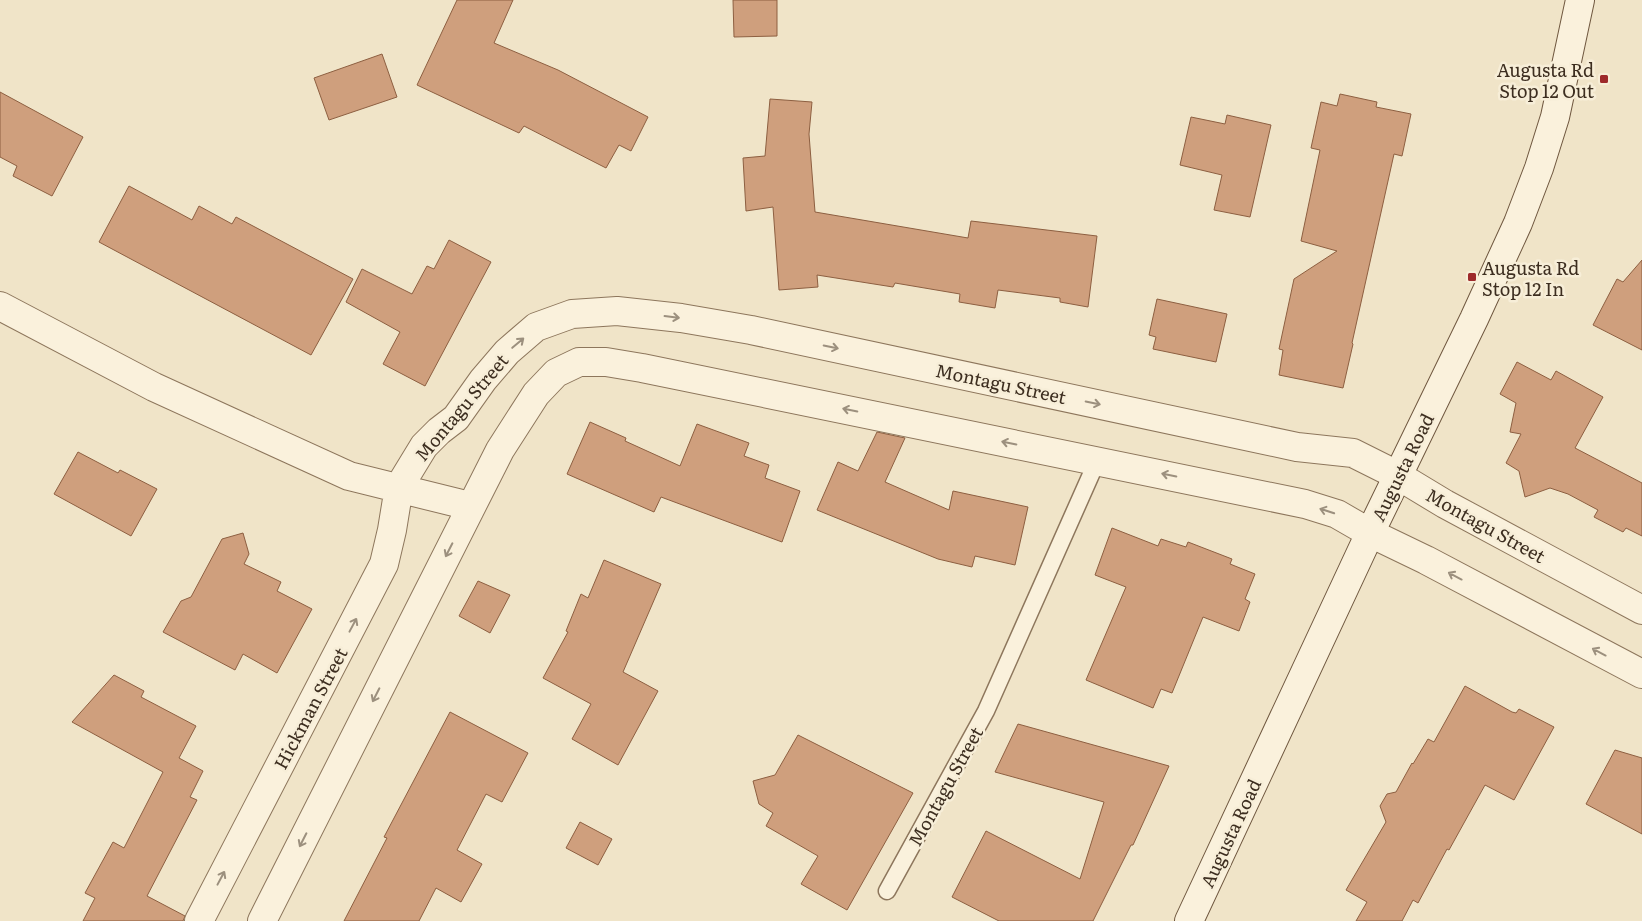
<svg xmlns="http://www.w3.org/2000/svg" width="1642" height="921" font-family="Literata,serif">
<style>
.building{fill:#cf9f7d;stroke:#8d5f41}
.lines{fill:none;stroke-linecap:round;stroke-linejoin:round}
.service-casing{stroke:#8d765c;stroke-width:19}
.minor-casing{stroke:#8d765c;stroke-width:30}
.tertiary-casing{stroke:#8d765c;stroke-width:30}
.secondary-casing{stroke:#6f573f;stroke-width:30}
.service{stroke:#faf1dc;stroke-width:16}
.minor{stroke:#faf1dc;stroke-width:28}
.tertiary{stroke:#faf1dc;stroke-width:28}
.secondary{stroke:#faf1dc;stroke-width:28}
.oneway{stroke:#9c907e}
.poi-dot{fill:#9e2a2b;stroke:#f7eed8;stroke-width:2}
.labels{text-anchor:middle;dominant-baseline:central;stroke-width:5;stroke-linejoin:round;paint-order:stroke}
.poi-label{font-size:18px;fill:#3d2e20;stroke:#f7eed8;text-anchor:end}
.street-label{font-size:18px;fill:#3d2e20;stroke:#f7eed8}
</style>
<rect width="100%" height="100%" fill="#f0e4c8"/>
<!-- building -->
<path class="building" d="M457 0H513L494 43 558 70 648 117 631 151 619 145 606 168 524 126 519 133 417 85Z
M733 0H777V36L734 37Z
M382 54 397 97 329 120 314 78Z
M0 92 83 137 52 196 13 176 17 166 0 157Z
M1340 94 1377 102 1376 107 1411 114 1402 156 1394 154 1352 343 1353 344 1343 388 1279 375 1283 350 1279 349 1294 279 1337 251 1301 241 1320 150 1311 148 1321 102 1337 106Z
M770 99 812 102 809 134 815 212 968 238 971 221 1097 236 1088 307 1060 302V298L998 290 995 308 959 302 960 294 895 283 893 287 817 275 818 287 779 290 773 207 746 211 743 158 765 156Z
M1227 115 1271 125 1250 217 1214 210 1222 175 1180 165 1191 117 1225 124Z
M129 186 192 220 199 206 232 224 236 217 353 279 311 355 99 242Z
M449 240 491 262 425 386 383 364 400 332 346 302 362 269 412 294 427 266 434 269Z
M1642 260V350L1593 325 1617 279 1623 282Z
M1157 299 1227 314 1216 362 1153 349 1156 337 1149 335Z
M1517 362 1551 380 1556 371 1603 397 1575 448 1642 483V536L1626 528 1623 532 1594 517 1598 510 1568 494 1550 488 1525 497 1519 471 1506 463 1521 434 1510 432 1516 403 1500 394Z
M590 422 626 438 625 441 680 466 697 424 749 443 744 456 769 465 765 478 800 491 782 542 661 497 654 512 567 474Z
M877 432 905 438 885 482 949 510 953 491 1028 507 1015 565 975 556 972 567 938 559 817 510 838 462 858 471Z
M78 452 118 473 120 470 157 489 131 536 54 494Z
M1112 528 1158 546 1161 539 1186 547 1188 542 1232 559 1230 564 1255 574 1245 599 1250 602 1239 631 1203 617 1172 693 1161 689 1153 708 1086 680 1126 587 1095 575Z
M243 533 249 554 244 564 281 582 277 591 312 609 277 673 243 654 235 670 163 632 181 601 191 597 222 539Z
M604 560 661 584 623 672 658 691 618 765 572 739 591 704 543 678 568 632 566 631 581 594 588 598Z
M478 581 510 595 490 633 459 616Z
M114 675 144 691 141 697 196 726 179 758 203 771 190 797 197 800 147 896 185 916 183 921H83L95 898 85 893 113 842 124 848 163 772 72 722Z
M1465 686 1512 712 1516 713 1519 709 1554 727 1514 800 1485 785 1449 850 1447 849 1418 903 1413 900 1402 921H1356L1367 902 1346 890 1386 822 1380 806 1387 794 1396 792 1412 763 1413 764 1428 739 1434 742Z
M450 712 528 753 502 802 486 794 457 850 482 864 461 902 436 888 419 921H344L387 838 384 837Z
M1018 724 1169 766 1133 845H1131L1093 921H999L952 897 986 831 1080 879 1104 802 995 772Z
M798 735 913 793 847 910 801 884 818 856 766 826 773 813 759 804 753 781 775 775Z
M1615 750 1642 758V834L1586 804Z
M580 822 612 839 598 865 566 848Z"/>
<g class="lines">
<!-- service casing -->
<g class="service-casing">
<path id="service" d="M887 891 986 711 1097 461"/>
</g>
<!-- minor casing -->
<g class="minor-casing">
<path id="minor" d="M0 306 154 387 349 476 470 506
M199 921 384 564 392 530 399 487 424 446 439 431 456 418 483 380 507 352 536 327 572 314 617 311 681 318 751 330 1297 447 1353 453 1397 475
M262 921 500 450 536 394 556 373 579 362H606L642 368 1305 504 1337 514 1370 533 1426 560 1642 674"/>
</g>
<!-- tertiary casing -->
<g class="tertiary-casing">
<path id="tertiary" d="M1397 475 1445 504 1642 610"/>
</g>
<!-- secondary casing -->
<g class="secondary-casing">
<path id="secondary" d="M1189 921 1370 533 1474 319 1518 223 1539 168 1555 117 1580 0"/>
</g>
<!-- service -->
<use href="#service" class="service"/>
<!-- minor -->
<use href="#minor" class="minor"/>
<!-- tertiary -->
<use href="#tertiary" class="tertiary"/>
<!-- secondary -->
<use href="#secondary" class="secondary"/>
</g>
<!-- one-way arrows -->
<defs><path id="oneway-shaft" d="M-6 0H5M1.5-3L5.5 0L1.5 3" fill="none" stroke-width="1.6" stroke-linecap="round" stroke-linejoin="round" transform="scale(1.25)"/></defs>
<g class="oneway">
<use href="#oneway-shaft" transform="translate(672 317) rotate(7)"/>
<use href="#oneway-shaft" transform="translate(518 343) rotate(-40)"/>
<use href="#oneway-shaft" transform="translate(831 347) rotate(12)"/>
<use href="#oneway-shaft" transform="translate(1093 403) rotate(12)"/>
<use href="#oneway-shaft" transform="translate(850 410) rotate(-168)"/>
<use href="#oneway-shaft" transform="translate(1009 443) rotate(-168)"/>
<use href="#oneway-shaft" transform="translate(1169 475) rotate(-168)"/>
<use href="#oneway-shaft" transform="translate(1327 511) rotate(-162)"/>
<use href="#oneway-shaft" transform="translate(449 550) rotate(117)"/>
<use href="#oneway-shaft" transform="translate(1455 576) rotate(-152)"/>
<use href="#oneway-shaft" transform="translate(353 625) rotate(-62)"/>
<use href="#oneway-shaft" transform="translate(1599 652) rotate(-152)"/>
<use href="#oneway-shaft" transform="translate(376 695) rotate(117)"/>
<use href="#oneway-shaft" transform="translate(303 840) rotate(117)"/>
<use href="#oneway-shaft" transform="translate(221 878) rotate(-62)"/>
</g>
<!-- markers -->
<g class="poi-dot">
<rect x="1599" y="74" width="10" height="10" rx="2.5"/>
<rect x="1467" y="272" width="10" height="10" rx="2.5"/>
</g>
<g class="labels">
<!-- poi labels -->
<g class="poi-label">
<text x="1594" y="69">Augusta Rd<tspan x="1594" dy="21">Stop 12 Out</tspan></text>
<text x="1482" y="267" text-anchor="start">Augusta Rd<tspan x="1482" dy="21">Stop 12 In</tspan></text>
</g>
<!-- street labels -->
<g class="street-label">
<text transform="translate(1001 383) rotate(12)">Montagu Street</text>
<text transform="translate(461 407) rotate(-50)">Montagu Street</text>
<text transform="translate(1402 467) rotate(-64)">Augusta Road</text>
<text transform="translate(1486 525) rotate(29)">Montagu Street</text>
<text transform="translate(310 708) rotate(-62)">Hickman Street</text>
<text transform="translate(945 786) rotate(-61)">Montagu Street</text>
<text transform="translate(1230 833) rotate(-65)">Augusta Road</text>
</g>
</g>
</svg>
